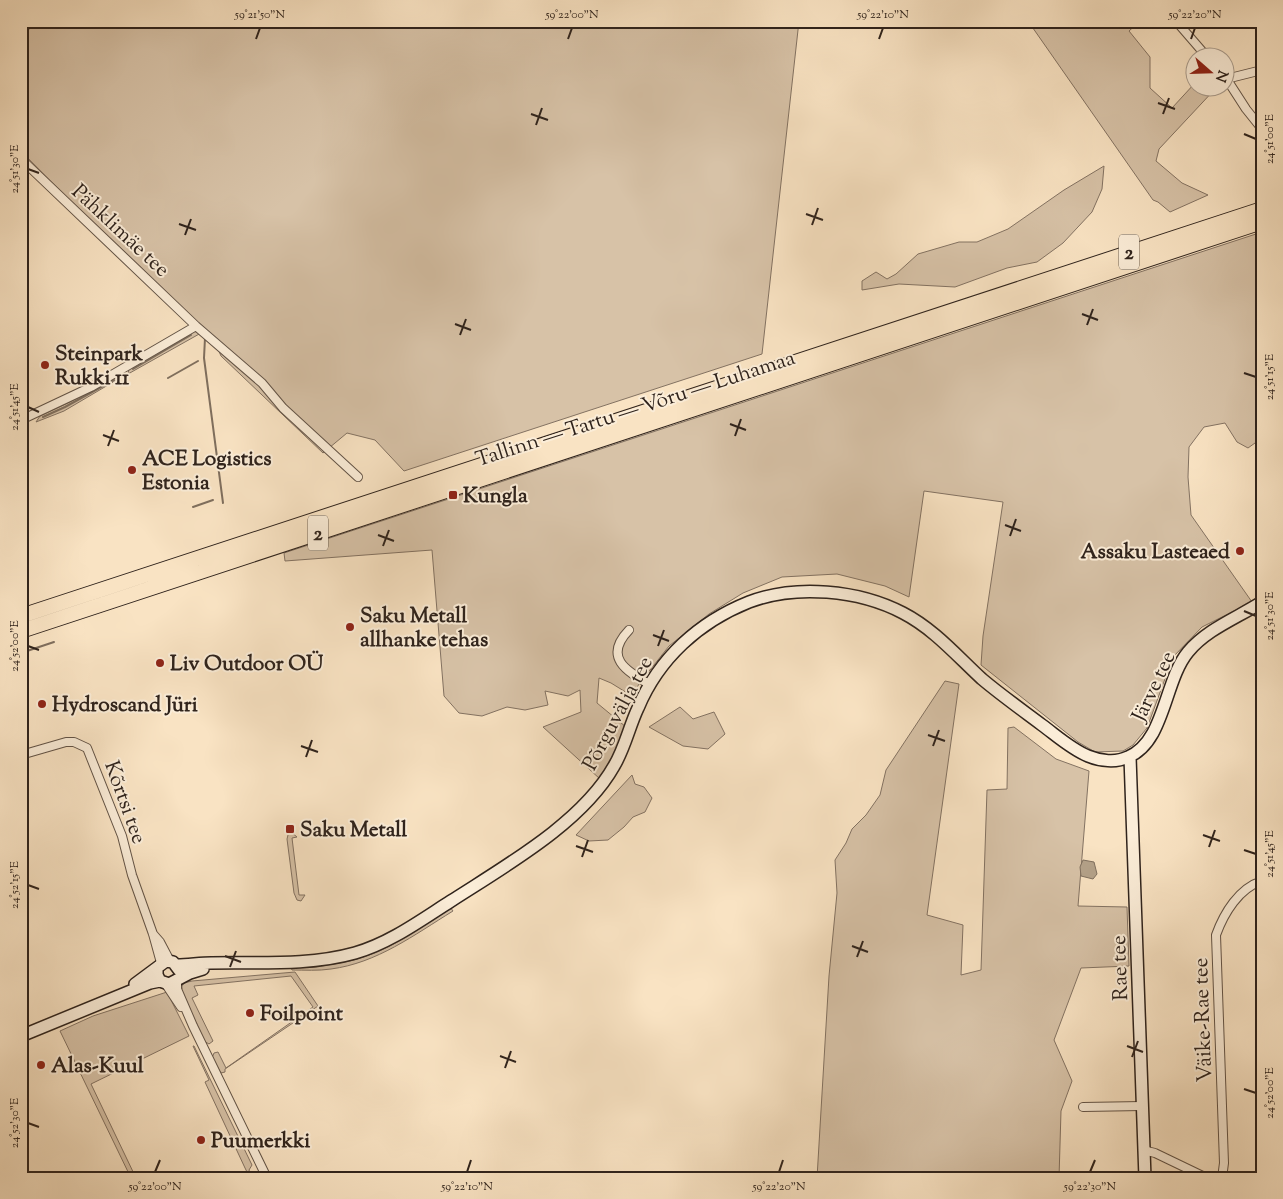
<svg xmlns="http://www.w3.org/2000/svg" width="1283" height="1199" font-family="'Sorts Mill Goudy',serif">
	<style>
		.green { fill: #d7c2a7; stroke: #837262 }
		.water { fill: #b4a28a; stroke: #7f6f5e }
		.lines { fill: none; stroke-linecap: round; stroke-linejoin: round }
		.stream { stroke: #7f6f5e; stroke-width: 2 }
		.street-casing { stroke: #625346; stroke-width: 10 }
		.secondary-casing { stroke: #2f231c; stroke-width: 14 }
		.highway-casing { stroke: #2f231c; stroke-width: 16 }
		.street { stroke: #fbedd8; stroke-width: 8 }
		.secondary { stroke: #fbedd8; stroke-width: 11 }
		.highway { stroke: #f9e3c3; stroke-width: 14 }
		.ticks { fill: none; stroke: #2f231c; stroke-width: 2 }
		.poi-dot { fill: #8f2418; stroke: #fbedd8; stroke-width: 2 }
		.labels { text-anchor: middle; stroke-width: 4; stroke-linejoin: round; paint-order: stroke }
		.shield { fill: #fbedd8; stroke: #6c6054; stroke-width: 1 }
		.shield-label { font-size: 20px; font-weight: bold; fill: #2f231c }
		.street-label { font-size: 21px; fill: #2f231c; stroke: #fbedd8 }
		.poi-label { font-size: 21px; font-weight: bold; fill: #2f231c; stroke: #fbedd8; text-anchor: start }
		.neatline { fill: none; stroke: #2f231c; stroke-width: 2 }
		.ticks-label { font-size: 12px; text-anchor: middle; fill: #2f231c }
	</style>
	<rect width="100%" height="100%" fill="#f9e3c3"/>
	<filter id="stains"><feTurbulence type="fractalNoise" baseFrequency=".004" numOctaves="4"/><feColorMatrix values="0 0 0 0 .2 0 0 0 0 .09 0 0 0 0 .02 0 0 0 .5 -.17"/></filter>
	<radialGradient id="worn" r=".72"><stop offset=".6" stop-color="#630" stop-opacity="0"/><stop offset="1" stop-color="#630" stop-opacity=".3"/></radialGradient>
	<!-- green -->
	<path class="green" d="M 33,21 L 799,21 L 762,354 L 404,471 L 375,440 L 347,433 L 323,453 L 221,356 L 213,338 L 62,193 L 21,151 L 21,46 Z
		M 1028,21 L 1140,21 L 1129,31 L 1150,57 L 1150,88 L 1172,108 L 1195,83 L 1196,88 L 1216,88 L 1159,149 L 1156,161 L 1182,183 L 1208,195 L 1170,212 L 1158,202 L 1153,200 Z
		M 1104,166 L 1102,189 L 1092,212 L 1063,243 L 1037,262 L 1007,268 L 955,287 L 899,284 L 862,290 L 862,281 L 876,272 L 887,279 L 896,274 L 918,254 L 959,242 L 977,242 L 1008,229 L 1064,190 Z
		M 1262,232 L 1262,438 L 1248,448 L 1237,442 L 1225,423 L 1204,427 L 1189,447 L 1188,477 L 1191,515 L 1252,602 L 1202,627 L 1173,657 L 1147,728 L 1133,745 L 1123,751 L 1095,752 L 1078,742 L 981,665 L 983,636 L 1003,502 L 924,491 L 909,597 L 885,586 L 837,574 L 782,577 L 743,593 L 709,614 L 669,646 L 639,684 L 632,696 L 611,683 L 599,678 L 597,703 L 626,727 L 614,755 L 600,779 L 543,727 L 581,712 L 580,690 L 568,696 L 545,691 L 548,705 L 525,710 L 507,707 L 482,716 L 459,713 L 444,696 L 432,550 L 285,561 L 284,553 Z
		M 193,331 L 201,333 L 128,374 L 129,369 Z
		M 112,378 L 120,378 L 64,411 L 36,422 L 40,416 L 70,402 Z
		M 945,681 L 959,684 L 927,915 L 963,925 L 961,975 L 981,970 L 987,790 L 1007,789 L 1008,728 L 1014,727 L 1056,759 L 1089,771 L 1078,906 L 1127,907 L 1129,966 L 1081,968 L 1054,1040 L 1072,1081 L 1061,1111 L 1059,1178 L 817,1178 L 829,976 L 837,893 L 835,860 L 846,843 L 852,829 L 866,815 L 880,795 L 886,770 Z
		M 680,707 L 693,719 L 714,712 L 725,734 L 708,749 L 683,746 L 649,727 Z
		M 632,775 L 635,784 L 644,787 L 652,798 L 645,812 L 633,817 L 624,827 L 608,840 L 589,841 L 576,835 Z
		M 291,832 L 297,837 L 292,838 L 299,895 L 305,895 L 301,901 L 297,900 L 294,893 L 287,839 L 288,835 Z
		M 450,907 L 453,911 C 414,935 377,963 331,969 C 318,971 305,970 292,970 L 290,966 L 323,964 Z
		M 295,972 L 318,1006 L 225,1069 L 225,1072 L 221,1073 L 212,1058 L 214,1053 L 218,1052 L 226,1068 L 313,1007 L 291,976 L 194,986 L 198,995 L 192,998 L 213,1041 L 209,1044 L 204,1041 L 180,990 L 182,989 L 182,986 L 184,983 L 192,981 Z
		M 167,992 L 189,1036 L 91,1084 L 136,1178 L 131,1178 L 60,1031 L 93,1016 Z
		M 193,1046 L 194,1046 L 252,1165 L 249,1170 L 250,1173 L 256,1174 L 258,1178 L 250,1178 L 245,1168 L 205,1082 L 209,1080 Z"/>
	<!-- water -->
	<path class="water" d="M 1083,860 L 1094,862 L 1097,874 L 1093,879 L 1081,876 L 1080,867 Z"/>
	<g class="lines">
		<!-- stream -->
		<path class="stream" d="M 205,338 L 204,358 L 223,503
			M 133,369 L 191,335
			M 168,378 L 198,361
			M 43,417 L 65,407 L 114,380
			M 193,507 L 213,500
			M 21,653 L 54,642
			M 310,967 C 352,962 377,956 412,932"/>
		<!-- street casing -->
		<g class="street-casing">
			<path id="street" d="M 1176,21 L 1208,58
				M 1226,78 L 1246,109 L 1262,129
				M 1226,79 L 1262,70
				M 21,159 L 196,326 L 262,383 L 283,408 L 358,477
				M 21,420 L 91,387 L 196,326
				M 629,630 C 603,657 626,671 649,684
				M 21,755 L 66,742 L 74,742 L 87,748 L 122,836 L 132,875 L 153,934 L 161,963
				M 153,934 L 160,942 L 170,961
				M 177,979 L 177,989 L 193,1026 L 267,1178
				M 165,983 L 181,1007
				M 1083,1107 L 1142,1106
				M 1143,1150 L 1155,1153 L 1207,1178
				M 1222,1178 L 1224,1163 L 1216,935 C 1224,913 1239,888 1262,881"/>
		</g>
		<!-- secondary casing -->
		<g class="secondary-casing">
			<path id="secondary" d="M 1130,757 L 1145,1178
				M 177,965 C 188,965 200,963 211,963 C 258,962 309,966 355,953 C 390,943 421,920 451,901 C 505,866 582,823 614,766 C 625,748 629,727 638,708 C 659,658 699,622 749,602 C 796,584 859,590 903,613 C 934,629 957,656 982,679 C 1001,695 1022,710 1042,725 C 1057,736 1071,749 1088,756 C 1100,761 1116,763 1128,757 C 1165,742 1164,681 1188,652 C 1207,629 1237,618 1262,602
				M 157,968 L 157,975 L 160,981 L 169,984 L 190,973 L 203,969
				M 135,984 L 166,961 L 173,962 L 179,970
				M 21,1036 L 150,983 L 160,981"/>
		</g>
		<!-- highway casing -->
		<g class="highway-casing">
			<path id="highway" d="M 21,616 L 1262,209
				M 21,631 L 1262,222"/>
		</g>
		<!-- street -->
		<use href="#street" class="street"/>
		<!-- secondary -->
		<use href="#secondary" class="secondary"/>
		<!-- highway -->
		<use href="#highway" class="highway"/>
	</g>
	<!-- ticks -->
	<path class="ticks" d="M 256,39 L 260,28M 568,39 L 572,28M 879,39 L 883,28M 1191,39 L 1195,28M 1158,103 L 1175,109M 531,114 L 548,120M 1163,114 L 1169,98M 536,125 L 542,108M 1244,134 L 1256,139M 28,169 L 39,173M 806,214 L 823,220M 179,224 L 196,230M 812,225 L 818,208M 185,235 L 191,219M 1082,314 L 1098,320M 455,324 L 471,330M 1087,325 L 1093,309M 460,335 L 466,319M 1244,373 L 1256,377M 28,407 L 39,412M 730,424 L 746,430M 103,435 L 119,441M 735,436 L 741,419M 108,446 L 114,430M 1005,525 L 1021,531M 378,535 L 394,541M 1010,536 L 1016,519M 383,546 L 389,530M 1244,611 L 1256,616M 653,635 L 669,641M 28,646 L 39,650M 658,646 L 664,630M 928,735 L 945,741M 301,746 L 318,752M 933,746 L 939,730M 306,757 L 312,740M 1203,835 L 1220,841M 576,846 L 593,852M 1209,847 L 1215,830M 1244,850 L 1256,854M 582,857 L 588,840M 28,885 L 39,889M 852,946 L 868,952M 225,956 L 241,962M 857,957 L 863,941M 230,967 L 236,951M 1127,1046 L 1143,1052M 500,1056 L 516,1062M 1132,1057 L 1138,1041M 505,1068 L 511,1051M 1244,1089 L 1256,1093M 28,1123 L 39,1127M 155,1172 L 160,1160M 467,1172 L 471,1160M 779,1172 L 783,1160M 1090,1172 L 1095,1160"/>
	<!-- markers -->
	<g class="poi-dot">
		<circle cx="45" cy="365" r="5"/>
		<circle cx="132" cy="470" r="5"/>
		<rect x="448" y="490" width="10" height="10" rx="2.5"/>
		<circle cx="1240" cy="551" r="5"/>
		<circle cx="350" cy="627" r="5"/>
		<circle cx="160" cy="663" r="5"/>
		<circle cx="42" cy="704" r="5"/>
		<rect x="285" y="824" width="10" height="10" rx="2.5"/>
		<circle cx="250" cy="1013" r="5"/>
		<circle cx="41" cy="1065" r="5"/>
		<circle cx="201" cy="1140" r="5"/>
	</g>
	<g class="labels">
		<!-- shield labels -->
		<g class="shield">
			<rect x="1119" y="234.5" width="20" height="35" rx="4"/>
			<rect x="308" y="515.5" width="20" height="35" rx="4"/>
		</g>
		<g class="shield-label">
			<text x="1129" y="259">2</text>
			<text x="318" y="540">2</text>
		</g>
		<!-- street labels -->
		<g class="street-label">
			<text transform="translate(121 230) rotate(43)" y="7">Pähklimäe tee</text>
			<text transform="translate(635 408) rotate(-18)" y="7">Tallinn — Tartu — Võru — Luhamaa</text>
			<text transform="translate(1153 686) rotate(-65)" y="7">Järve tee</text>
			<text transform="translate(617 713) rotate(-62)" y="7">Põrguvälja tee</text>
			<text transform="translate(126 802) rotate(70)" y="7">Kõrtsi tee</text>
			<text transform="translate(1119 968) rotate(-92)" y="7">Rae tee</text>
			<text transform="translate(1202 1020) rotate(-92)" y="7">Väike-Rae tee</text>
		</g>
		<!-- poi labels -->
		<g class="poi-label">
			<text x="55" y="360">Steinpark<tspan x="55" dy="24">Rukki 11</tspan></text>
			<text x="142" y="465">ACE Logistics<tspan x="142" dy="24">Estonia</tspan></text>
			<text x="463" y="502">Kungla</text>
			<text x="1230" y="558" text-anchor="end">Assaku Lasteaed</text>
			<text x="360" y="622">Saku Metall<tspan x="360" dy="24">allhanke tehas</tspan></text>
			<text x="170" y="670">Liv Outdoor OÜ</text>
			<text x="52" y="711">Hydroscand Jüri</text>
			<text x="300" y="836">Saku Metall</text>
			<text x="260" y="1020">Foilpoint</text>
			<text x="51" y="1072">Alas-Kuul</text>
			<text x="211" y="1147">Puumerkki</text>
		</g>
	</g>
	<!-- margin -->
	<rect width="1283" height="1199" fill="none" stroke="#f9e3c3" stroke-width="55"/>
	<!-- north arrow -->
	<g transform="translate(1210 72) rotate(110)"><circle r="24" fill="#fbedd8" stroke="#a99c8d"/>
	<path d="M0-4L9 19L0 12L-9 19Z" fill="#8f2418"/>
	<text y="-8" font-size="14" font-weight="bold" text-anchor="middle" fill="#2f231c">N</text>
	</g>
	<rect x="28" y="28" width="1228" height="1144" class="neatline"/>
	<g class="ticks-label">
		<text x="260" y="18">59°21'50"N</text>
		<text x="572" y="18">59°22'00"N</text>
		<text x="883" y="18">59°22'10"N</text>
		<text x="1195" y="18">59°22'20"N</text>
		<text transform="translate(1269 139) rotate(-90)" y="4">24°51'00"E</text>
		<text transform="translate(14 169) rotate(-90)" y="4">24°51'30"E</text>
		<text transform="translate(1269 377) rotate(-90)" y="4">24°51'15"E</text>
		<text transform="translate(14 407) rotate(-90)" y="4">24°51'45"E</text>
		<text transform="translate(1269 616) rotate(-90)" y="4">24°51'30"E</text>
		<text transform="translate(14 646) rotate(-90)" y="4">24°52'00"E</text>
		<text transform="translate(1269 854) rotate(-90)" y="4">24°51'45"E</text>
		<text transform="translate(14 885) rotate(-90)" y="4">24°52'15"E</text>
		<text transform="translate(1269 1093) rotate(-90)" y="4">24°52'00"E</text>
		<text transform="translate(14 1123) rotate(-90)" y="4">24°52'30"E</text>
		<text x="155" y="1190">59°22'00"N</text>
		<text x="467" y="1190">59°22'10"N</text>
		<text x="779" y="1190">59°22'20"N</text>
		<text x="1090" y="1190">59°22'30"N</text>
	</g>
	<rect width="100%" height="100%" filter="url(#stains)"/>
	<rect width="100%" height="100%" fill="url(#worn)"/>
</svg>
